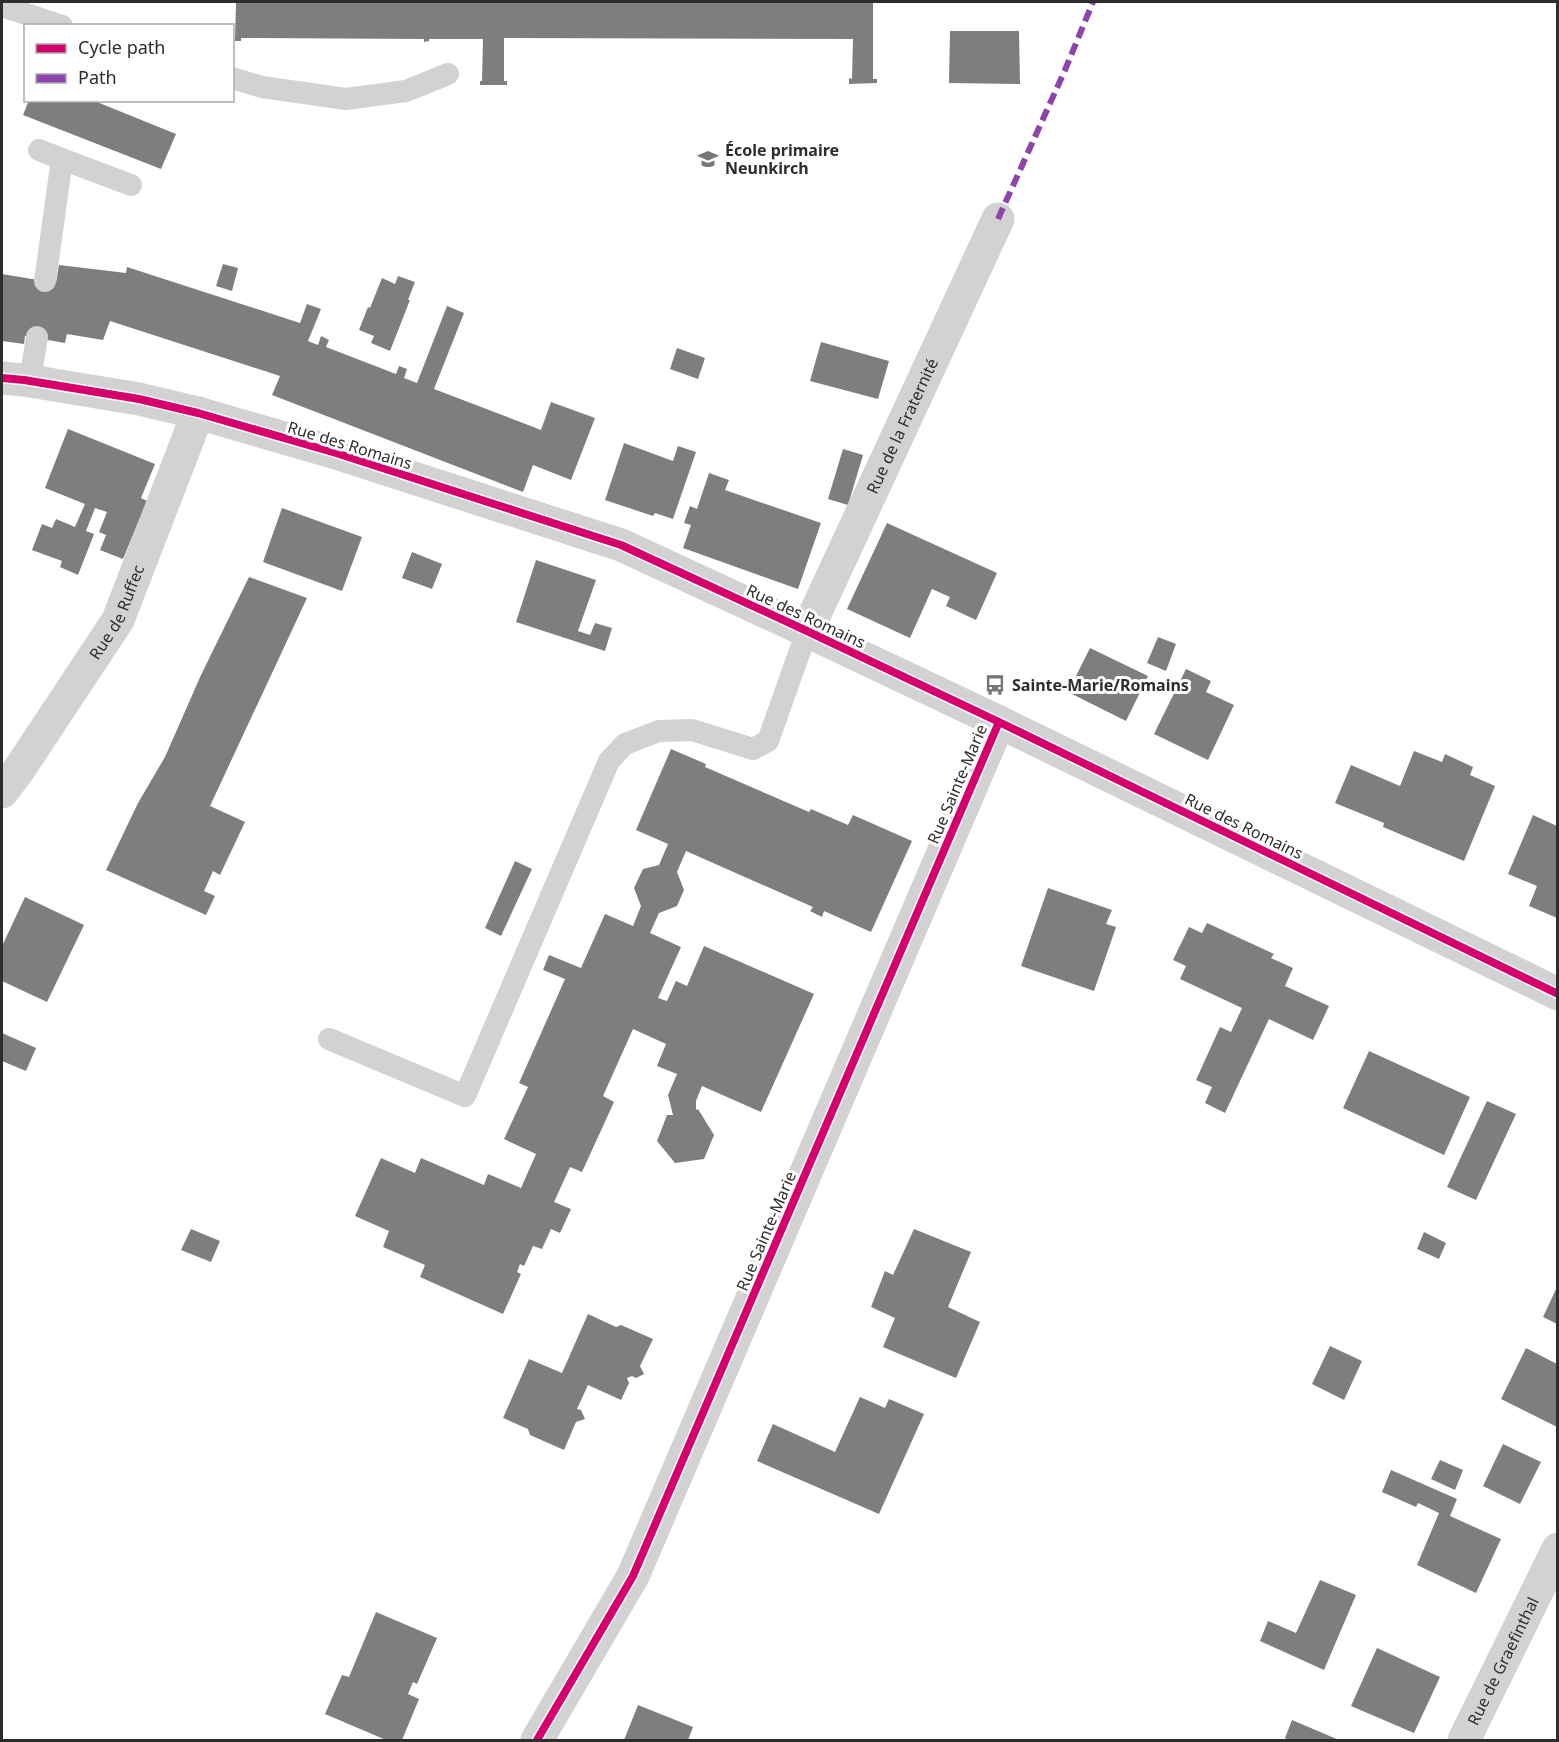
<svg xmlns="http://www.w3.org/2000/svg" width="1559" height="1742" font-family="'Noto Sans',sans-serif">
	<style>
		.building { fill: #7e7e7e }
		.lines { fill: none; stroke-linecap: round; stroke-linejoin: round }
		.service { stroke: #d2d2d2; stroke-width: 22 }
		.minor { stroke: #d2d2d2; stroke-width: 33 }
		.quiet { stroke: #8e44ad; stroke-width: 6; stroke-dasharray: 12 6; stroke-linecap: butt }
		.cycleway-casing { stroke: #fff; stroke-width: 11 }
		.cycleway { stroke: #d6006c; stroke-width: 8 }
		.labels { text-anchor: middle; stroke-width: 6; stroke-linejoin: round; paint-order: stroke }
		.poi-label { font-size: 16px; font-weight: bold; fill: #2d2d2d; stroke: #fff; text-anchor: start }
		.street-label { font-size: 16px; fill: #2d2d2d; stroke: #fff }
	</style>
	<rect width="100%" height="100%" fill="#fff"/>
	<!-- building -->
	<path class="building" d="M 236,2 L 873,2 L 873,79 L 877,79 L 877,83 L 849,84 L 849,78 L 852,79 L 853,39 L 504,38 L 504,81 L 507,81 L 507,85 L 480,85 L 480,81 L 482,81 L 483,39 L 429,39 L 429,41 L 424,42 L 424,39 L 241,38 L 241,41 L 235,41 Z
		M 950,31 L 1019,31 L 1020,84 L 949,83 Z
		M 29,100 L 92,100 L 176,134 L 161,169 L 23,115 Z
		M 223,264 L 238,268 L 232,291 L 216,286 Z
		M 59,265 L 126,273 L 127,267 L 300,323 L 307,304 L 321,309 L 308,341 L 318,345 L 321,336 L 329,340 L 326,347 L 396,374 L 399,366 L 407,369 L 404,378 L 417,383 L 447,306 L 464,313 L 434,389 L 541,430 L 551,402 L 595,418 L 571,480 L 533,465 L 523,492 L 272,395 L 280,376 L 110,321 L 103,340 L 67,334 L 65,343 L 25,336 L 24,344 L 2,341 L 2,274 L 56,283 Z
		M 398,276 L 415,282 L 408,300 L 410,300 L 390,351 L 371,343 L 374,336 L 359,330 L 368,307 L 370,308 L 382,278 L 395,284 Z
		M 821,342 L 889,361 L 878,399 L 810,381 Z
		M 677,348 L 705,358 L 698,379 L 670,369 Z
		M 68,429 L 155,464 L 141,498 L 147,501 L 123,559 L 100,550 L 106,535 L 99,532 L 107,512 L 95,508 L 86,531 L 94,534 L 78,575 L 60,567 L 62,561 L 32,550 L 42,524 L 52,528 L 56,519 L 75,527 L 85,504 L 45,488 Z
		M 624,443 L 673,461 L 678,446 L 696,452 L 673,519 L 655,513 L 653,516 L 605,500 Z
		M 843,449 L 863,455 L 848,505 L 828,499 Z
		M 709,473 L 729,480 L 725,490 L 821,523 L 798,589 L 683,548 L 691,525 L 684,523 L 690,506 L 697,509 Z
		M 282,508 L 362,537 L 342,591 L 263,562 Z
		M 887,523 L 997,573 L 976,620 L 946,606 L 950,597 L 932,589 L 910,638 L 847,609 Z
		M 412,552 L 442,564 L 432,589 L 402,578 Z
		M 536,560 L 596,580 L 578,631 L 590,635 L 595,623 L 612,628 L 605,651 L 516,622 Z
		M 249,577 L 307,598 L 210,806 L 245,822 L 220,875 L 213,871 L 204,891 L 215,896 L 206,915 L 106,870 L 138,803 L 165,757 L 201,675 Z
		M 1158,637 L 1176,644 L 1166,671 L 1147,663 Z
		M 1090,648 L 1148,676 L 1126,721 L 1068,692 Z
		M 1186,669 L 1211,681 L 1206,692 L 1234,705 L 1208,760 L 1154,734 Z
		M 671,749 L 706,764 L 705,767 L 809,812 L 811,809 L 848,825 L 853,815 L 912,841 L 871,932 L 824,911 L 822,917 L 810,911 L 813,907 L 686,851 L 677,872 L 684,890 L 677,906 L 659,913 L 650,933 L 681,947 L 658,998 L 667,1001 L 676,981 L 687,986 L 704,946 L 814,994 L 761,1112 L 702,1086 L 696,1101 L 696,1110 L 698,1109 L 714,1135 L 704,1159 L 675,1163 L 657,1141 L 667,1115 L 673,1115 L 668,1095 L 677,1074 L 657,1066 L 666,1044 L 633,1029 L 603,1096 L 614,1102 L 582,1172 L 570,1167 L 554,1202 L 571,1209 L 560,1233 L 551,1229 L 542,1249 L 533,1246 L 524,1266 L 520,1264 L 517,1272 L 521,1274 L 503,1314 L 420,1277 L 425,1265 L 383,1247 L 389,1231 L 355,1216 L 381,1158 L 415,1173 L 421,1158 L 484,1185 L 488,1174 L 521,1188 L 536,1154 L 504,1139 L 528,1087 L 519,1083 L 565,979 L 543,970 L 549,955 L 581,968 L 605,914 L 633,926 L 641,906 L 634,888 L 643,869 L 659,865 L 668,844 L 636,830 Z
		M 1414,751 L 1442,762 L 1445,754 L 1473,767 L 1470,775 L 1495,786 L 1464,861 L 1383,827 L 1384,823 L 1335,803 L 1351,765 L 1400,786 Z
		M 1533,815 L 1557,826 L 1557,918 L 1529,906 L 1537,886 L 1508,874 Z
		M 515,861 L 532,869 L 501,936 L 485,928 Z
		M 1048,888 L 1112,910 L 1106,924 L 1116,927 L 1094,991 L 1021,966 Z
		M 25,897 L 84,925 L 47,1002 L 2,981 L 2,946 Z
		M 1207,923 L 1274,954 L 1271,958 L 1293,968 L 1285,986 L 1329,1006 L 1313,1040 L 1269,1019 L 1225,1113 L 1205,1103 L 1212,1087 L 1196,1080 L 1220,1027 L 1231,1032 L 1242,1008 L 1180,979 L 1186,966 L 1173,960 L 1189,927 L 1202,933 Z
		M 2,1033 L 36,1048 L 26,1071 L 2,1061 Z
		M 1369,1051 L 1470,1097 L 1444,1155 L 1343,1108 Z
		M 1487,1101 L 1516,1114 L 1476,1200 L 1447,1187 Z
		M 191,1229 L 220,1241 L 211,1262 L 181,1250 Z
		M 914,1229 L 971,1252 L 948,1307 L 980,1322 L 956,1378 L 883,1347 L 895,1318 L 871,1307 L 885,1271 L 893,1275 Z
		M 1424,1232 L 1446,1243 L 1439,1259 L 1417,1249 Z
		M 1557,1287 L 1557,1324 L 1543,1317 Z
		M 588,1314 L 616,1327 L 621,1325 L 653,1339 L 640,1366 L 644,1374 L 636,1378 L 632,1376 L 627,1378 L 629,1383 L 621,1400 L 588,1385 L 577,1409 L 581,1410 L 585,1419 L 576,1422 L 564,1450 L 530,1435 L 528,1429 L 503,1418 L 529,1359 L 562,1373 Z
		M 1330,1346 L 1362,1361 L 1344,1400 L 1312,1384 Z
		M 1526,1348 L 1557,1364 L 1557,1427 L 1501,1399 Z
		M 860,1397 L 885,1408 L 889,1399 L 924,1414 L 879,1514 L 757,1461 L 773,1424 L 835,1452 Z
		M 1503,1444 L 1541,1462 L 1520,1504 L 1483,1486 Z
		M 1440,1460 L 1463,1470 L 1455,1490 L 1431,1479 Z
		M 1391,1470 L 1457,1499 L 1450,1516 L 1501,1539 L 1476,1593 L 1417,1565 L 1439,1513 L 1418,1503 L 1416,1507 L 1382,1492 Z
		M 1320,1580 L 1356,1595 L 1324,1670 L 1260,1641 L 1268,1621 L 1296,1633 Z
		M 376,1612 L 437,1638 L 417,1684 L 413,1682 L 408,1694 L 419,1699 L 402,1740 L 386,1740 L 325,1714 L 342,1675 L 349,1677 Z
		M 1377,1648 L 1440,1677 L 1414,1733 L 1351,1706 Z
		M 638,1705 L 693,1727 L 688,1740 L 624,1740 Z
		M 1292,1720 L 1339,1740 L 1288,1740 L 1285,1738 Z"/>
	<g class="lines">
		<!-- service -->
		<path class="service" d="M 2,6 L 62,26
			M 232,78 L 262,87 L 346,99 L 406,91 L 448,74
			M 39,150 L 62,159
			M 45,281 L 62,159 L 131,185
			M 30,381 L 37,337
			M 329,1039 L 465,1096 L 609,761 L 625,744 L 659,731 L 692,730 L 753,749 L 768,741 L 807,631"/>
		<!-- minor -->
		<g class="minor">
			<path d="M 2,378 L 24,380 L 139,399 L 198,413 L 336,453 L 621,545 L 807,631 L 999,722 L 1558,994"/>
			<path id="s1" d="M 807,631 L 998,219"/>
			<path id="s2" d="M 2,792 L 18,771 L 118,620 L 198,413"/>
			<path d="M 537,1740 L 633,1576 L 999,722"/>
			<path id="s3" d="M 1464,1740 L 1558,1549"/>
		</g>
		<!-- quiet -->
		<path class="quiet" d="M 998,219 L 1065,70 L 1093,2"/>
		<!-- cycleway casing -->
		<g class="cycleway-casing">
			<path id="cycleway" d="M 2,378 L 24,380 L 139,399 L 198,413 L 336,453 L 621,545 L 807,631 L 999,722 L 1558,994
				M 537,1740 L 633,1576 L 999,722"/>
		</g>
		<!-- cycleway -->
		<use href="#cycleway" class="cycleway"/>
	</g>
	<!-- icons -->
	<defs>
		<g id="school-bare" transform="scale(1.62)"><path d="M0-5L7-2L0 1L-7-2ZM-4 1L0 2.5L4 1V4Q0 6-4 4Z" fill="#767676" stroke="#fff" stroke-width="2.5" paint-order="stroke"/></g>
		<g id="bus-bare" transform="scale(1.62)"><path d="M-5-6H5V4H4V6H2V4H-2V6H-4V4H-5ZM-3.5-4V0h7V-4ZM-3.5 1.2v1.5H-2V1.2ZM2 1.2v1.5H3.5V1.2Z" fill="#767676" stroke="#fff" stroke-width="2.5" paint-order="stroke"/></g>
	</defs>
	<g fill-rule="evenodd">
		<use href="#school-bare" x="708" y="159"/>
		<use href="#bus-bare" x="995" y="685"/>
	</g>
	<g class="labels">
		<!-- poi labels -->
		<g class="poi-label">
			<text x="725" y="156">École primaire<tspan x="725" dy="18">Neunkirch</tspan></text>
			<text x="1012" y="691">Sainte-Marie/Romains</text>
		</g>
		<!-- street labels -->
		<g class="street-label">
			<text dy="6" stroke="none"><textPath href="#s1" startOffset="226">Rue de la Fraternité</textPath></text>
			<text transform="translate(350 445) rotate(17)" y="6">Rue des Romains</text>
			<text dy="6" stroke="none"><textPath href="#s2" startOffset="214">Rue de Ruffec</textPath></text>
			<text transform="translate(806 616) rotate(25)" y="6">Rue des Romains</text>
			<text transform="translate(957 784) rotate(-67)" y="6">Rue Sainte-Marie</text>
			<text transform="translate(1244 826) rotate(26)" y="6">Rue des Romains</text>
			<text transform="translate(766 1231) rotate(-67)" y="6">Rue Sainte-Marie</text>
			<text dy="6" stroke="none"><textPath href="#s3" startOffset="88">Rue de Graefinthal</textPath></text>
		</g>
	</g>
	<!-- border -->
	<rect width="1559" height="1742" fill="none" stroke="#2d2d2d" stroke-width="6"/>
	<!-- legend -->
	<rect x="24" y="24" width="210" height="78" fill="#ffffff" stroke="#ababab" stroke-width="1.5"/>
	<rect x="36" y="44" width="30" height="9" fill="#d6006c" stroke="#ababab" stroke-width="1.5"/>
	<text x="78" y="54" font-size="18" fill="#2d2d2d">Cycle path</text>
	<rect x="36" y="74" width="30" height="9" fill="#8e44ad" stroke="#ababab" stroke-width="1.5"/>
	<text x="78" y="84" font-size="18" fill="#2d2d2d">Path</text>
</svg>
